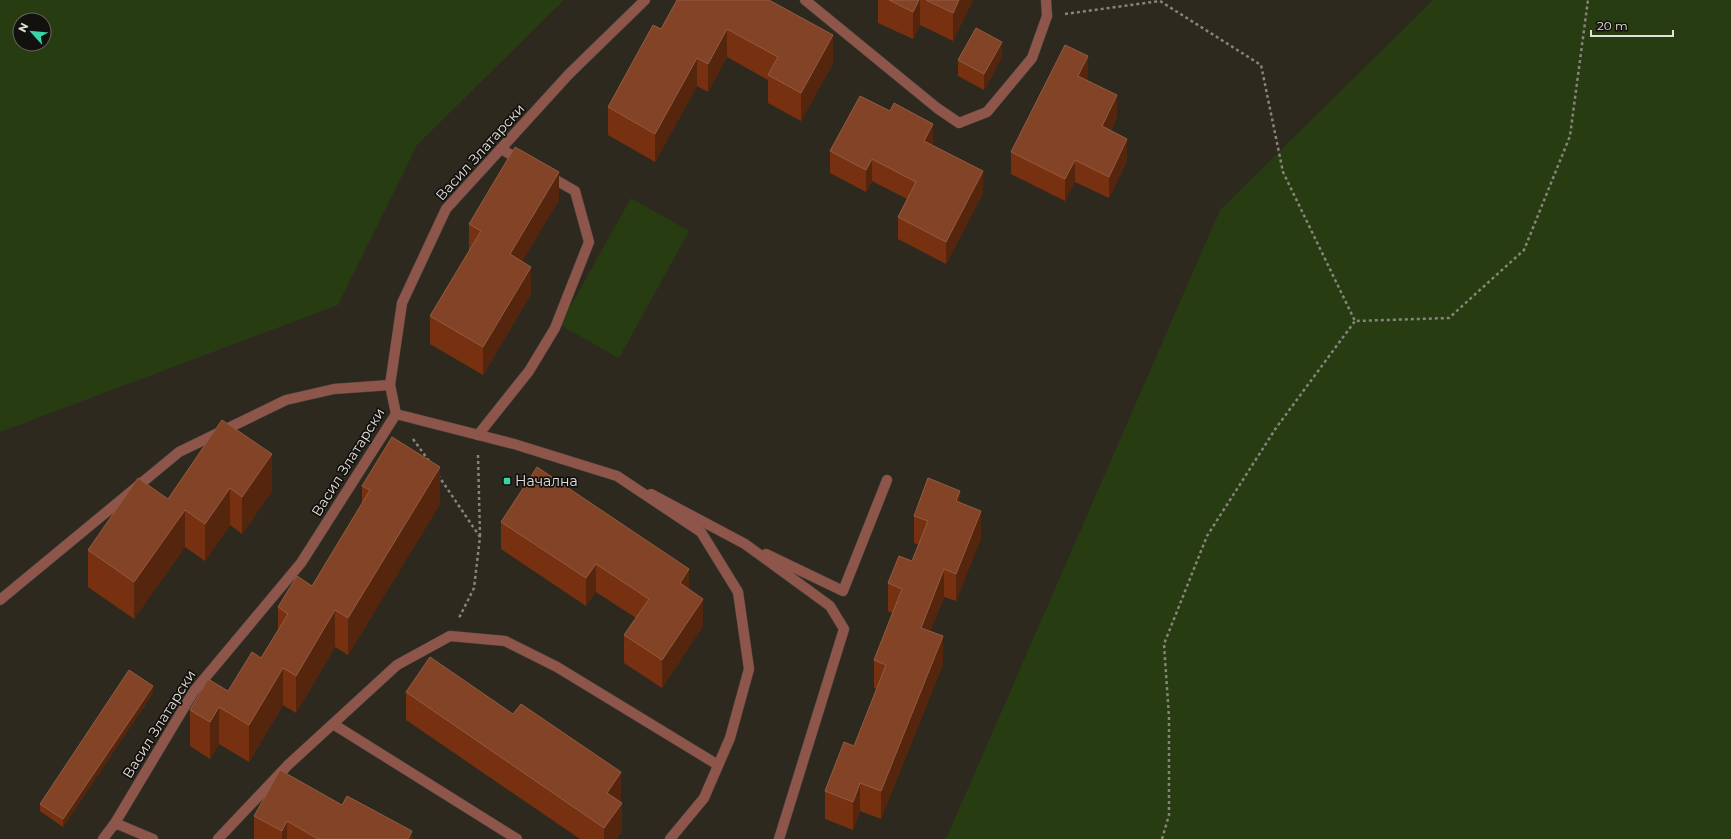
<svg xmlns="http://www.w3.org/2000/svg" width="1731" height="839" font-family="Montserrat,sans-serif">
	<style>
		.green { fill: #283c12; fill-rule: evenodd }
		.lines { fill: none; stroke-linecap: round; stroke-linejoin: round }
		.lane-casing { stroke: #4a463d; stroke-width: 11 }
		.street-casing { stroke: #4a463d; stroke-width: 11 }
		.path { stroke: #88847c; stroke-width: 2.5; stroke-dasharray: 3 3; stroke-linecap: butt }
		.lane { stroke: #8e554b; stroke-width: 10 }
		.street { stroke: #8e554b; stroke-width: 10 }
		.wall { fill: #773010 }
		.shaded-wall { fill: #55250d }
		.building { fill: #834326; stroke: #925c42 }
		.poi-dot { fill: #38d4a6; stroke: #13110d; stroke-width: 1.5 }
		.labels { text-anchor: middle; stroke-width: 3.5; stroke-linejoin: round; paint-order: stroke }
		.street-label { font-size: 14px; fill: #e3e0da; stroke: #13110d }
		.poi-label { font-size: 14px; fill: #e3e0da; stroke: #13110d; text-anchor: start }
	</style>
	<rect width="100%" height="100%" fill="#2d291f"/>
	<!-- green -->
	<path class="green" d="M 0,0 L 564,0 L 417,145 L 338,305 L 0,432 ZM 20,20 L 44,20 L 44,44 L 20,44 Z
		M 1433,0 L 1731,0 L 1731,839 L 946,839 L 1220,210 Z
		M 631,198 L 689,231 L 619,358 L 560,325 Z"/>
	<g class="lines">
		<!-- lane casing -->
		<g class="lane-casing">
			<path id="lane" d="M 1046,0 L 1047,16
				M 501,149 L 522,161
				M 478,435 L 529,371 L 555,328 L 589,242 L 575,191 L 547,175
				M 651,494 L 745,544 L 830,606 L 844,629 L 779,839
				M 766,554 L 843,591 L 887,480
				M 0,600 L 179,452 L 286,400 L 334,389 L 390,385
				M 333,724 L 517,839
				M 218,839 L 288,765 L 397,665 L 450,636 L 505,641 L 557,667 L 718,765"/>
		</g>
		<!-- street casing -->
		<g class="street-casing">
			<path id="street" d="M 805,0 L 937,108 L 959,123 L 987,112 L 1032,58 L 1047,16
				M 396,414 L 514,444 L 617,476 L 701,532 L 738,592 L 749,669 L 730,738 L 704,798 L 670,839
				M 115,823 L 153,839
				M 103,839 L 115,823 L 194,691 L 301,563 L 396,414 L 390,385 L 402,303 L 446,209 L 569,74 L 645,0"/>
		</g>
		<!-- path -->
		<path class="path" d="M 1065,14 L 1160,1 L 1261,65 L 1283,172 L 1355,321 L 1449,318 L 1524,250 L 1570,136 L 1588,0
			M 413,439 L 429,461
			M 478,455 L 480,536
			M 438,475 L 480,537 L 474,588 L 459,618
			M 1162,839 L 1169,815 L 1169,717 L 1164,644 L 1207,536 L 1276,428 L 1355,321"/>
		<!-- lane -->
		<use href="#lane" class="lane"/>
		<!-- street -->
		<use href="#street" class="street"/>
	</g>
	<!-- wall -->
	<path class="wall" d="M 677,0 L 833,63 L 801,121 L 768,103 L 768,80 L 727,57 L 708,92 L 697,86 L 655,162 L 608,135 L 608,107 L 661,29 Z
		M 878,0 L 973,0 L 953,41 L 920,25 L 913,39 L 878,23 Z
		M 1002,57 L 984,90 L 958,76 L 958,60 Z
		M 1088,78 L 1087,80 L 1117,117 L 1111,130 L 1127,161 L 1109,198 L 1075,182 L 1065,201 L 1011,174 L 1011,152 Z
		M 933,146 L 983,193 L 946,264 L 898,239 L 898,217 L 907,199 L 872,181 L 866,192 L 830,173 L 830,151 Z
		M 559,200 L 522,261 L 531,294 L 483,375 L 430,344 L 430,316 L 469,251 L 469,224 Z
		M 222,420 L 272,491 L 242,534 L 230,525 L 205,561 L 185,547 L 134,619 L 88,587 L 88,550 L 168,499 Z
		M 362,486 L 440,504 L 348,655 L 335,647 L 296,713 L 283,705 L 249,762 L 219,744 L 210,759 L 190,746 L 190,710 L 228,691 L 261,658 L 278,630 L 278,607 L 312,586 L 362,503 Z
		M 960,502 L 981,538 L 956,601 L 944,597 L 930,631 L 943,664 L 881,819 L 860,811 L 853,830 L 825,819 L 825,791 L 854,746 L 877,689 L 874,688 L 874,660 L 893,613 L 888,611 L 888,583 L 912,561 L 919,545 L 914,543 L 914,516 Z
		M 501,522 L 689,590 L 703,626 L 662,688 L 624,663 L 624,635 L 636,618 L 596,592 L 586,606 L 501,549 Z
		M 406,692 L 621,800 L 620,801 L 622,831 L 616,839 L 580,839 L 406,720 Z
		M 153,693 L 63,827 L 40,811 L 40,804 Z
		M 342,805 L 412,839 L 254,839 L 254,816 Z"/>
	<!-- shaded-wall -->
	<path class="shaded-wall" d="M 919,0 L 920,0 L 920,25 L 913,39 L 913,12 Z
		M 959,0 L 973,0 L 953,41 L 953,13 Z
		M 727,29 L 727,57 L 708,92 L 708,64 Z
		M 833,35 L 833,63 L 801,121 L 801,93 Z
		M 1002,42 L 1002,57 L 984,90 L 984,74 Z
		M 1088,56 L 1088,78 L 1078,98 L 1078,76 Z
		M 697,58 L 697,86 L 655,162 L 655,134 Z
		M 1117,95 L 1117,117 L 1102,148 L 1102,126 Z
		M 933,124 L 933,145 L 924,141 Z
		M 1127,139 L 1127,161 L 1109,198 L 1109,177 Z
		M 872,159 L 872,181 L 866,192 L 866,170 Z
		M 1075,160 L 1075,182 L 1065,201 L 1065,179 Z
		M 983,171 L 983,193 L 946,264 L 946,242 Z
		M 559,172 L 559,200 L 510,282 L 510,254 Z
		M 531,267 L 531,294 L 483,375 L 483,347 Z
		M 272,454 L 272,491 L 242,534 L 242,497 Z
		M 440,467 L 440,504 L 348,655 L 348,618 Z
		M 230,488 L 230,525 L 205,561 L 205,524 Z
		M 960,491 L 960,519 L 956,501 Z
		M 185,510 L 185,547 L 134,619 L 134,582 Z
		M 981,511 L 981,538 L 956,601 L 956,574 Z
		M 596,564 L 596,592 L 586,606 L 586,578 Z
		M 689,569 L 689,597 L 680,583 Z
		M 944,569 L 944,597 L 921,655 L 921,628 Z
		M 703,599 L 703,626 L 662,688 L 662,660 Z
		M 335,610 L 335,647 L 296,713 L 296,676 Z
		M 943,636 L 943,664 L 881,819 L 881,791 Z
		M 283,668 L 283,705 L 249,762 L 249,725 Z
		M 153,686 L 153,693 L 63,827 L 63,819 Z
		M 219,707 L 219,744 L 210,759 L 210,722 Z
		M 621,772 L 621,800 L 607,820 L 607,793 Z
		M 860,783 L 860,811 L 853,830 L 853,802 Z
		M 622,803 L 622,831 L 616,839 L 604,839 L 604,828 Z
		M 287,821 L 287,839 L 282,839 L 282,831 Z
		M 412,831 L 412,839 L 408,839 Z"/>
	<!-- building -->
	<path class="building" d="M 677,0 L 769,0 L 833,35 L 801,93 L 768,75 L 778,57 L 727,29 L 708,64 L 697,58 L 655,134 L 608,107 L 653,25 L 661,29 Z
		M 889,0 L 919,0 L 913,12 Z
		M 926,0 L 959,0 L 953,13 Z
		M 976,28 L 1002,42 L 984,74 L 958,60 Z
		M 1065,45 L 1088,56 L 1078,76 L 1117,95 L 1102,126 L 1127,139 L 1109,177 L 1075,160 L 1065,179 L 1011,152 Z
		M 860,96 L 890,111 L 894,103 L 933,124 L 924,141 L 983,171 L 946,242 L 898,217 L 916,182 L 872,159 L 866,170 L 830,151 Z
		M 515,147 L 559,172 L 510,254 L 531,267 L 483,347 L 430,316 L 481,231 L 469,224 Z
		M 222,420 L 272,454 L 242,497 L 230,488 L 205,524 L 185,510 L 134,582 L 88,550 L 138,478 L 168,499 Z
		M 392,437 L 440,467 L 348,618 L 335,610 L 296,676 L 283,668 L 249,725 L 219,707 L 210,722 L 190,710 L 208,679 L 228,691 L 252,652 L 261,658 L 288,614 L 278,607 L 297,576 L 312,586 L 370,490 L 362,486 Z
		M 537,467 L 689,569 L 680,583 L 703,599 L 662,660 L 624,635 L 649,599 L 596,564 L 586,578 L 501,522 Z
		M 928,478 L 960,491 L 956,501 L 981,511 L 956,574 L 944,569 L 921,628 L 943,636 L 881,791 L 860,783 L 853,802 L 825,791 L 844,742 L 854,746 L 886,665 L 874,660 L 902,589 L 888,583 L 899,556 L 912,561 L 928,521 L 914,516 Z
		M 430,657 L 513,714 L 521,704 L 621,772 L 607,793 L 622,803 L 604,828 L 406,692 Z
		M 129,670 L 153,686 L 63,819 L 40,804 Z
		M 280,770 L 342,805 L 347,796 L 412,831 L 408,839 L 318,839 L 287,821 L 282,831 L 254,816 Z"/>
	<!-- markers -->
	<rect class="poi-dot" x="503" y="477" width="8" height="8" rx="2"/>
	<g class="labels">
		<!-- street labels -->
		<g class="street-label">
			<text transform="translate(480 152) rotate(-48)" y="5">Васил Златарски</text>
			<text transform="translate(348 462) rotate(-58)" y="5">Васил Златарски</text>
			<text transform="translate(159 724) rotate(-58)" y="5">Васил Златарски</text>
		</g>
		<!-- poi labels -->
		<g class="poi-label">
			<text x="515" y="486">Начална</text>
		</g>
	</g>
	<!-- north arrow -->
	<g transform="translate(32 32) rotate(297)"><circle r="19" fill="#13110d" stroke="#66645f"/>
	<path d="M0-3L7 15L0 10L-7 15Z" fill="#38d4a6"/>
	<text y="-6" font-size="11" font-weight="bold" text-anchor="middle" fill="#e3e0da">N</text>
	</g>
	<!-- scale -->
	<path d="M1591 30v6h82v-6" fill="none" stroke="#e3e0da" stroke-width="2"/>
	<text x="1597" y="30" font-size="12" fill="#e3e0da" stroke="#13110d" stroke-width="3" paint-order="stroke">20 m</text>
</svg>
